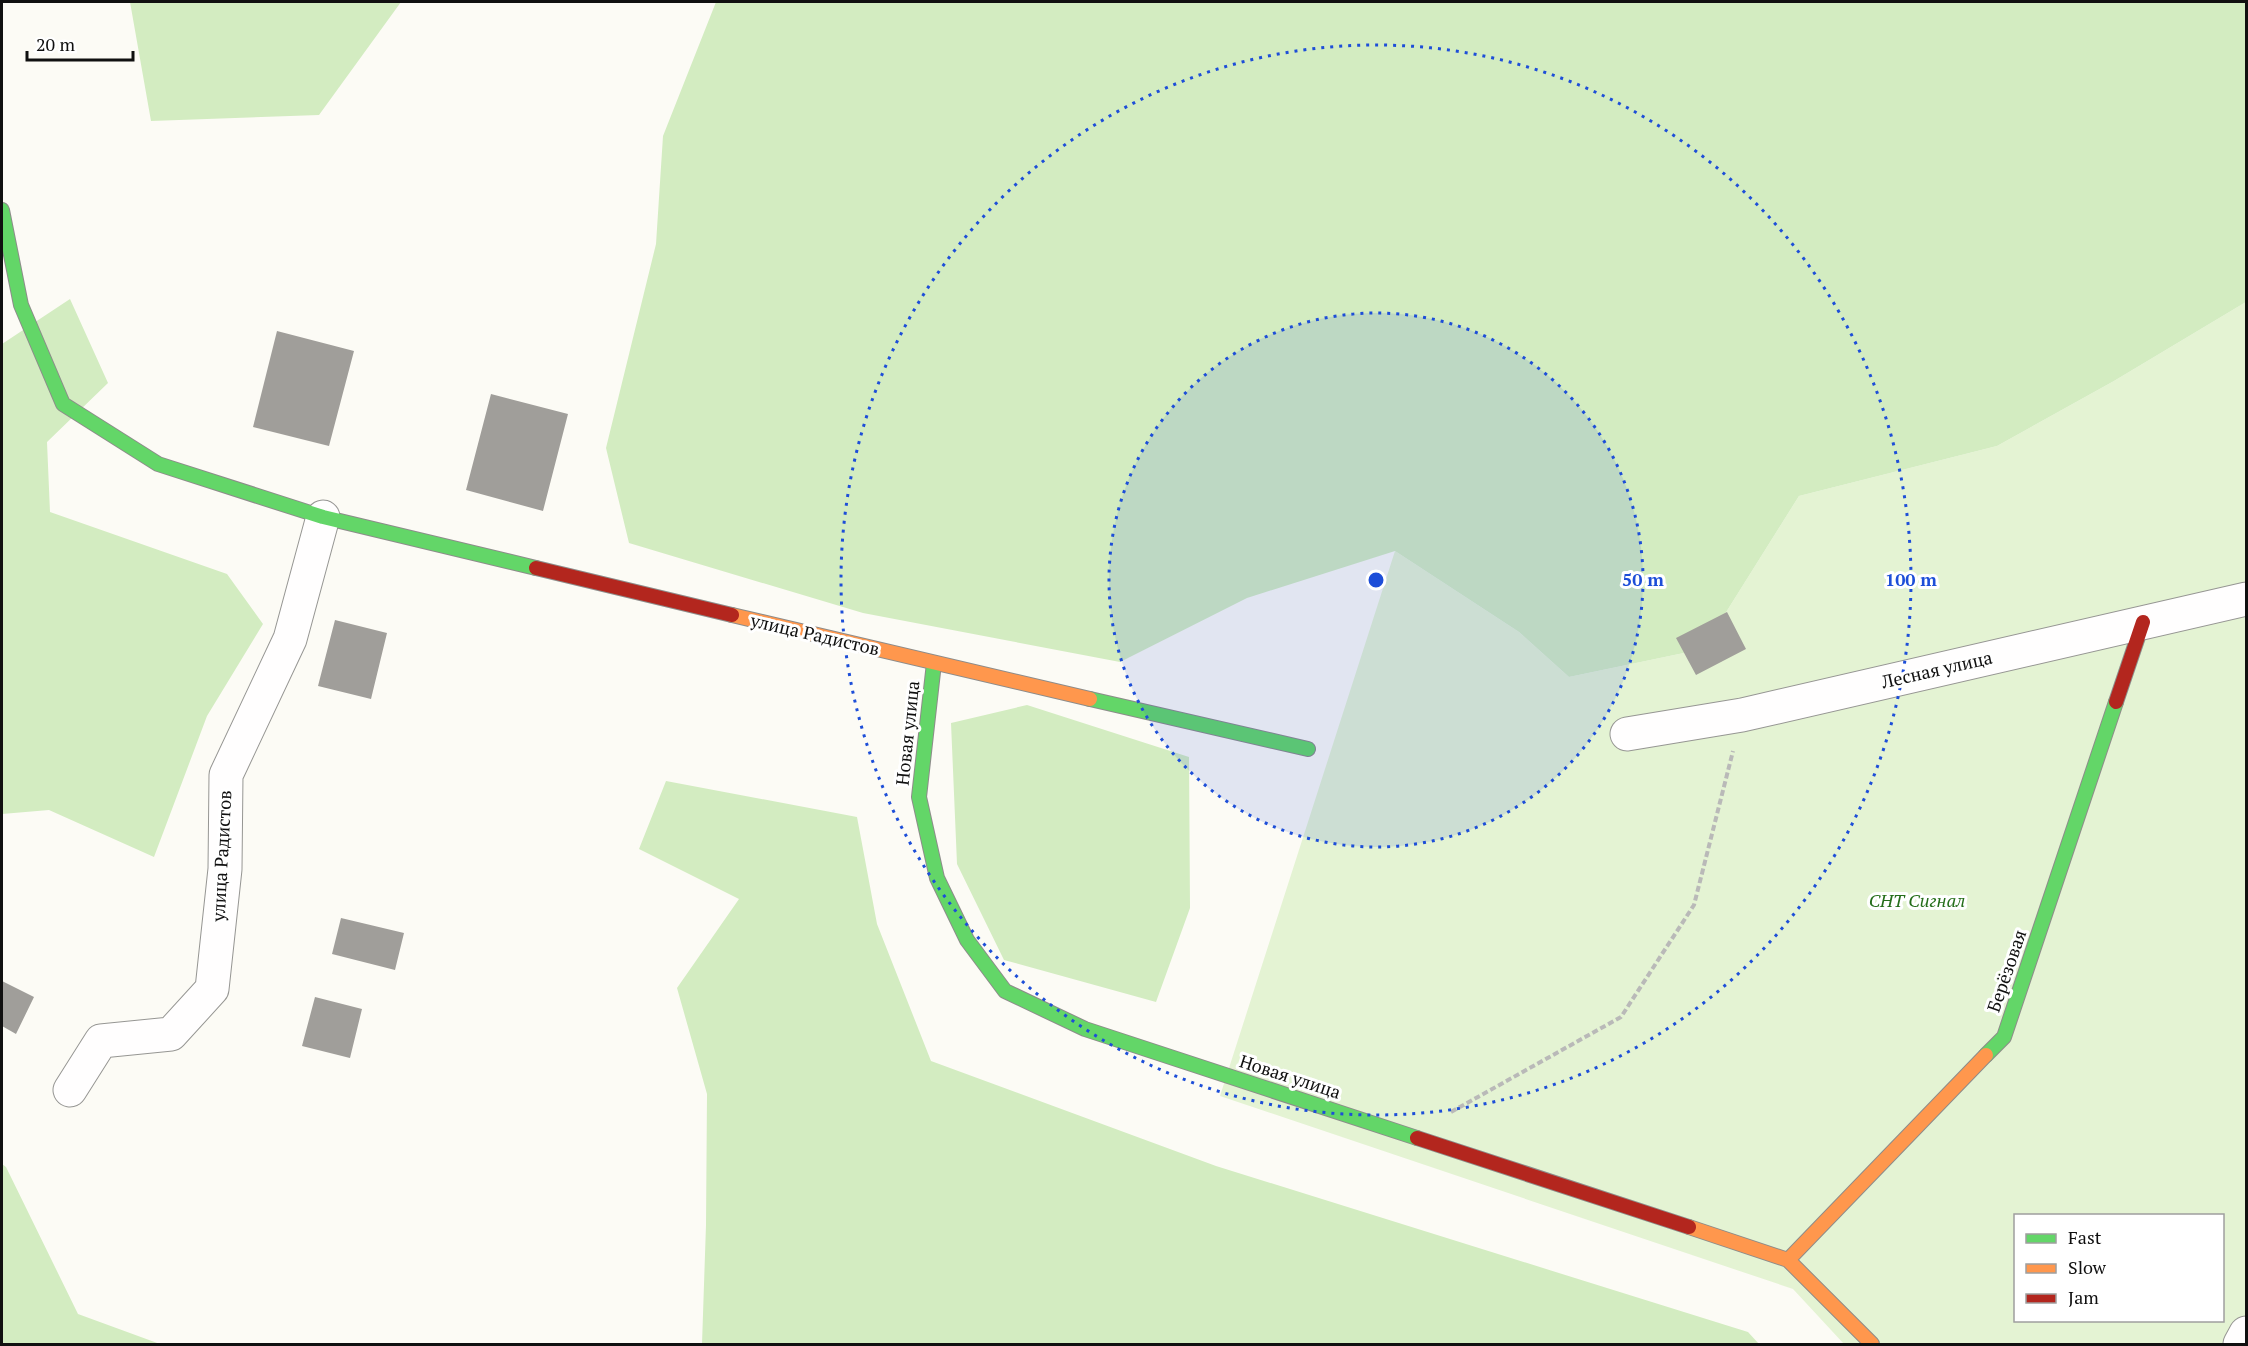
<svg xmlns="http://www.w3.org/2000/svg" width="2248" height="1346" font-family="'PT Serif',serif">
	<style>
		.green { fill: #e4f3d3; fill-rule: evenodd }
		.forest { fill: #d3ecc1 }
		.building { fill: #a09e9a }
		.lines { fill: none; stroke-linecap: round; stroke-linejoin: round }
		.street-casing { stroke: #969693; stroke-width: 35 }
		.fast-casing { stroke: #8d8c8a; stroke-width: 16 }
		.slow-casing { stroke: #8d8c8a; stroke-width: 16 }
		.jam-casing { stroke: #8d8c8a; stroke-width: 16 }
		.path { stroke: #b9b9b8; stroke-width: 4; stroke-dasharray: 6 3; stroke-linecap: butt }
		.street { stroke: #fffefe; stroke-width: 33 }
		.fast { stroke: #63d668; stroke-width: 14 }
		.slow { stroke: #ff974d; stroke-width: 14 }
		.jam { stroke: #b3261e; stroke-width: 14 }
		.ring { fill: none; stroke: #1d4ed8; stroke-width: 3; stroke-dasharray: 3 6 }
		.labels { text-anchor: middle; stroke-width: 6; stroke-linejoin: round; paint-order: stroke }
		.street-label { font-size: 18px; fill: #101010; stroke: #fff }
		.park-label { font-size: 18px; font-style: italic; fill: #256e1a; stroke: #fff }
		.centre { fill: #1d4ed8; stroke: #fff; stroke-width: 3 }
		.ring-label { font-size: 18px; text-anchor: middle; font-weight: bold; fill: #1d4ed8; stroke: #fff; stroke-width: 6; stroke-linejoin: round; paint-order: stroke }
	</style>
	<rect width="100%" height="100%" fill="#fcfbf5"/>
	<!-- green -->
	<path class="green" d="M 2246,302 L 2246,1344 L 1844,1344 L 1793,1289 L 1220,1096 L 1395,551 L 1519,632 L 1569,677 L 1703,649 L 1799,496 L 1997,446 L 2114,381 ZM 2016,1216 L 2222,1216 L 2222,1320 L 2016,1320 Z"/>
	<!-- forest -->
	<path class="forest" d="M 130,2 L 401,2 L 319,115 L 151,121 Z
		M 716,2 L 2246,2 L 2246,302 L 2114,381 L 1997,446 L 1799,496 L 1703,649 L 1569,677 L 1519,632 L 1395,551 L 1247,598 L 1120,662 L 863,613 L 629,543 L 606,448 L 656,244 L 663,136 Z
		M 70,299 L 108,383 L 47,442 L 50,512 L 227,574 L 263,624 L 207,716 L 154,857 L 49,810 L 2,814 L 2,344 Z
		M 1027,705 L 1189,757 L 1190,908 L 1156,1002 L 1004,960 L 957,864 L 951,723 Z
		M 666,781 L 857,817 L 877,924 L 931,1061 L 1216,1166 L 1748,1332 L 1759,1344 L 702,1344 L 706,1225 L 707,1094 L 677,988 L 739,899 L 639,849 Z
		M 2,1164 L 6,1167 L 78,1314 L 160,1344 L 2,1344 Z"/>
	<!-- building -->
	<path class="building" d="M 277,331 L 354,351 L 329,446 L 253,427 Z
		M 491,394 L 568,414 L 543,511 L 466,490 Z
		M 1727,612 L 1746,649 L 1696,675 L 1676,638 Z
		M 335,620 L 387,633 L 371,699 L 318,686 Z
		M 341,918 L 404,933 L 395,970 L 332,954 Z
		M 2,981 L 34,997 L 16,1034 L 2,1026 Z
		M 315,997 L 362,1009 L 350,1058 L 302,1046 Z"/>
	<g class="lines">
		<!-- street casing -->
		<g class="street-casing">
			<path id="street" d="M 1627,734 L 1742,715 L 2246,599
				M 70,1090 L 101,1041 L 171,1034 L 212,989 L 225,869 L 226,775 L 290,639 L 323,517
				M 2240,1344 L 2246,1333"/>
		</g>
		<!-- fast casing -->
		<g class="fast-casing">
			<path id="fast" d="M 2,210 L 21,305 L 63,404 L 158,464 L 323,517 L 536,568
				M 934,663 L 919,797 L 937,878 L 967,940 L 1005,991 L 1085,1029 L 1417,1138
				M 1090,699 L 1308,749
				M 1986,1055 L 2004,1037 L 2116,702"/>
		</g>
		<!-- slow casing -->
		<g class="slow-casing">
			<path id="slow" d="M 732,615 L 1090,699
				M 1689,1227 L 1788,1260 L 1872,1344
				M 1788,1260 L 1986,1055"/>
		</g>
		<!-- jam casing -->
		<g class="jam-casing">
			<path id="jam" d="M 536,568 L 732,615
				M 2116,702 L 2143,622
				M 1417,1138 L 1689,1227"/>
		</g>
		<!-- path -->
		<path class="path" d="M 1451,1112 L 1621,1017 L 1694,905 L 1733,751"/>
		<!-- street -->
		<use href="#street" class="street"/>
		<!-- fast -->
		<use href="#fast" class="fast"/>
		<!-- slow -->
		<use href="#slow" class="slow"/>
		<!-- jam -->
		<use href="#jam" class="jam"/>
	</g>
	<!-- distance rings -->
	<circle cx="1376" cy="580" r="267" fill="#1d4ed8" fill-opacity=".12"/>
	<g class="ring">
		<circle cx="1376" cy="580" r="267"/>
		<circle cx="1376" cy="580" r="535"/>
	</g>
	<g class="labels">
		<!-- street labels -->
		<g class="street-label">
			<text transform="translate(815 635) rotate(13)" y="6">улица Радистов</text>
			<text transform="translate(1937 670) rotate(-13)" y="6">Лесная улица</text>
			<text transform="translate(908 733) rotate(-84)" y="6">Новая улица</text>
			<text transform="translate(222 856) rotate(-87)" y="6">улица Радистов</text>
			<text transform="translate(2007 971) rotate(-71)" y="6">Берёзовая</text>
			<text transform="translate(1290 1077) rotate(18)" y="6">Новая улица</text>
		</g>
		<!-- park labels -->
		<g class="park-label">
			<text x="1917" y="907">СНТ Сигнал</text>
		</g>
	</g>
	<circle cx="1376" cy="580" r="9" class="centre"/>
	<g class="ring-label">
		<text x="1643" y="586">50 m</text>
		<text x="1911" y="586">100 m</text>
	</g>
	<!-- border -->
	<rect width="2248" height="1346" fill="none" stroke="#101010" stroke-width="6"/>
	<!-- legend -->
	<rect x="2014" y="1214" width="210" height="108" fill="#ffffff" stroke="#9f9f9f" stroke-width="1.5"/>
	<rect x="2026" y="1234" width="30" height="9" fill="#63d668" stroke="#9f9f9f" stroke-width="1.5"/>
	<text x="2068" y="1244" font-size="18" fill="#101010">Fast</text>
	<rect x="2026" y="1264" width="30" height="9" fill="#ff974d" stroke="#9f9f9f" stroke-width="1.5"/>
	<text x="2068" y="1274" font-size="18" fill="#101010">Slow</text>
	<rect x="2026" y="1294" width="30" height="9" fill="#b3261e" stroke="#9f9f9f" stroke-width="1.5"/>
	<text x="2068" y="1304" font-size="18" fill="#101010">Jam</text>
	<!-- scale -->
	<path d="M27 51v9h106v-9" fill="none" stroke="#101010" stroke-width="3"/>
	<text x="36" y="51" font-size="18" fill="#101010" stroke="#ffffff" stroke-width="4.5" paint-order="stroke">20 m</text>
</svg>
